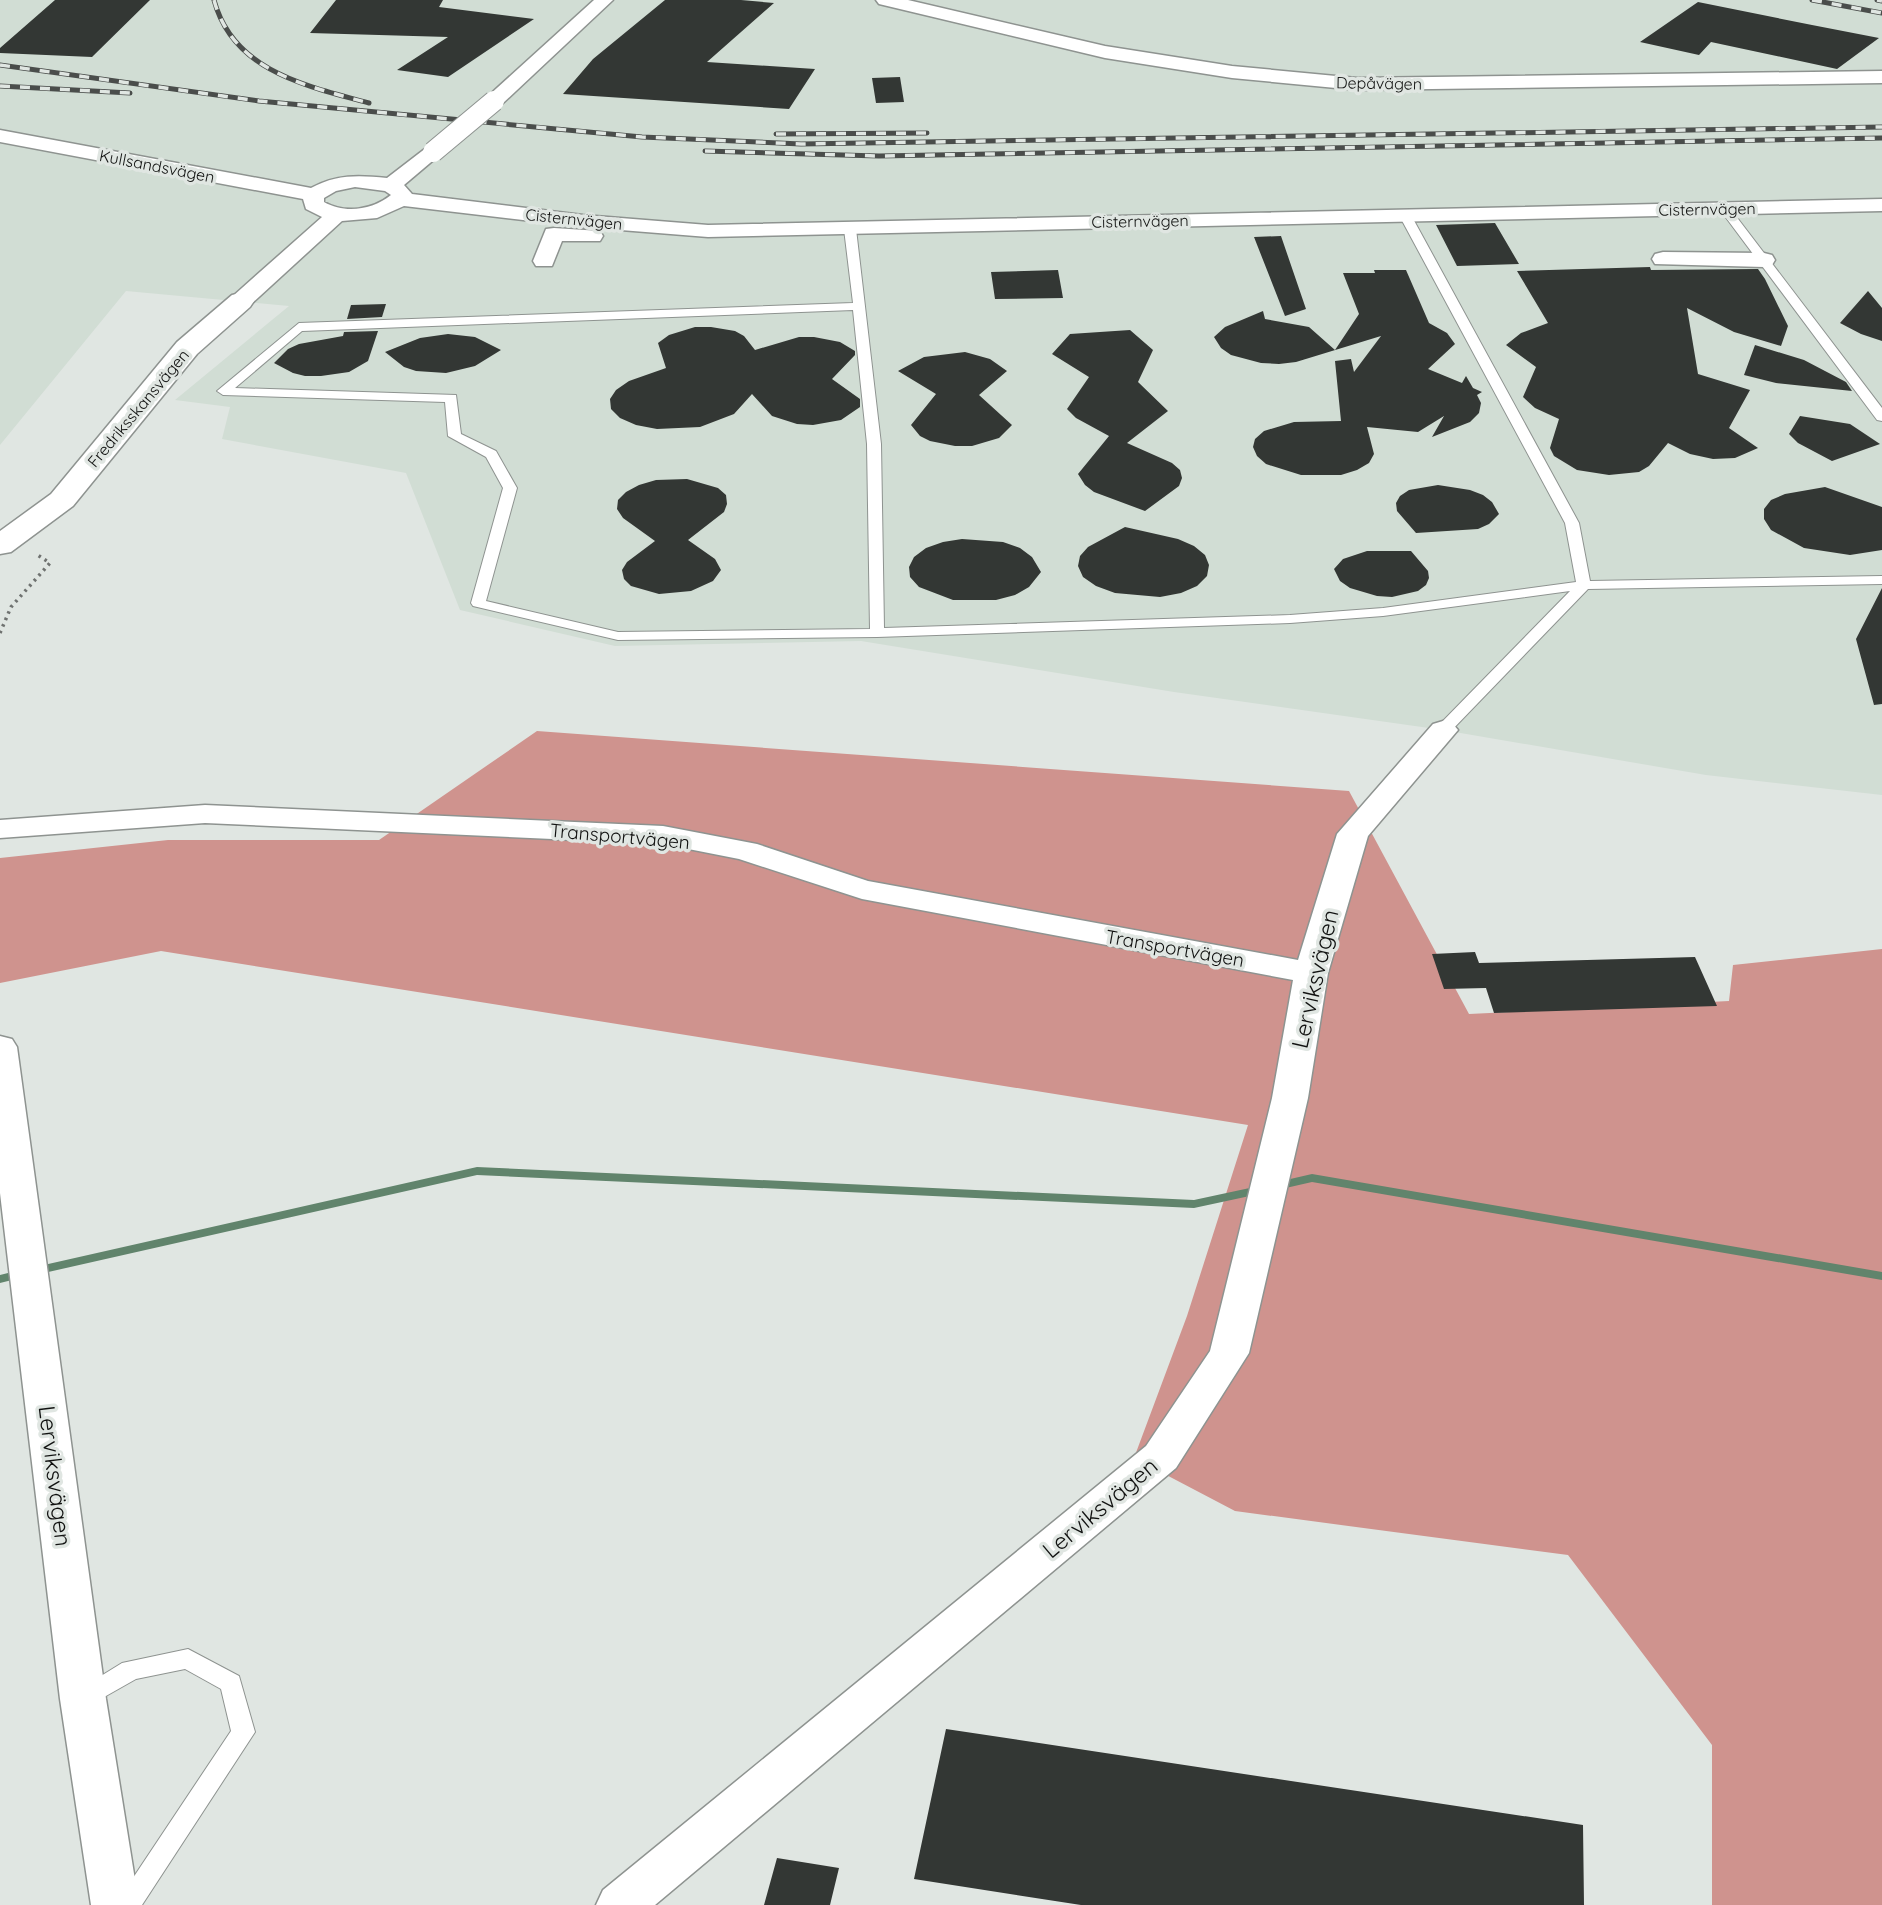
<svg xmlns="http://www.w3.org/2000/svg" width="1882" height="1905" font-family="Quicksand,sans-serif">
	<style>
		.built { fill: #d1ddd4 }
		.forest { fill: #cf938e }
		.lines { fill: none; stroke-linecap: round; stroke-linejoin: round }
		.stream { fill: #61846c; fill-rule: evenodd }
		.building { fill: #333734 }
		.lane-casing { stroke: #8e9390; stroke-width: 2 }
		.street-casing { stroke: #8e9390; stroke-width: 3 }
		.secondary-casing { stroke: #8e9390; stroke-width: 3 }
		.path { stroke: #6f7270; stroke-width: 3.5; stroke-dasharray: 2.5 4.5; stroke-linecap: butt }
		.lane { fill: #fff; fill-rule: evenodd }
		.street { fill: #fff; fill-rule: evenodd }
		.secondary { fill: #fff; fill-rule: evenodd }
		.rail-casing { stroke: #4a4d4b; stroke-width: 5 }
		.rail { stroke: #e0e6e2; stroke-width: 3.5; stroke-dasharray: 10; stroke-linecap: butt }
		.street-bridge-casing { stroke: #8e9390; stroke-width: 22; stroke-linecap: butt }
		.street-bridge { stroke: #fff; stroke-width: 20 }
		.labels { text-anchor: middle; stroke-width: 7; stroke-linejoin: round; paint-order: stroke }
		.far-street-label { font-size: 16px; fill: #101110; stroke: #e0e6e2 }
		.street-label { font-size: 19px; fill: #101110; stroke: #e0e6e2 }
		.near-street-label { font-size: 23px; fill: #101110; stroke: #e0e6e2 }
	</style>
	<rect width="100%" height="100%" fill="#e0e6e2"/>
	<!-- built -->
	<path class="built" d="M 0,0 L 1882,0 L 1882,795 L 1706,775 L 1443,730 L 1174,692 L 861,641 L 615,646 L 460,610 L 406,473 L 222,439 L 230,407 L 175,400 L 289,306 L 126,291 L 0,445 Z"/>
	<!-- forest -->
	<path class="forest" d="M 537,731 L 1349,791 L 1469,1014 L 1729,1001 L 1733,965 L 1882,949 L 1882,1905 L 1712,1905 L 1712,1745 L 1568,1555 L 1235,1511 L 1134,1458 L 1187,1316 L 1248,1125 L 161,951 L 0,983 L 0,858 L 168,840 L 379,840 Z"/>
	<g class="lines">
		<!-- stream -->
		<path class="stream" d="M 477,1167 L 1194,1200 L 1259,1186 L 1263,1187 L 1264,1190 L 1263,1193 L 1259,1194 L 1194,1208 L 477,1175 L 35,1275 L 31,1274 L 29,1271 L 31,1268 L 35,1267 Z
			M 1312,1174 L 1882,1272 L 1882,1280 L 1312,1182 L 1277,1190 L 1273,1189 L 1272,1186 L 1273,1183 Z
			M 20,1270 L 24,1271 L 26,1274 L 24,1277 L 0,1283 L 0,1275 Z"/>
	</g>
	<!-- building -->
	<path class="building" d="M 55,0 L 150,0 L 92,57 L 0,53 L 0,48 Z
		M 336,0 L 443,0 L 439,7 L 534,19 L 448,77 L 397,70 L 448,37 L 310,33 Z
		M 665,0 L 741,0 L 774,3 L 707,62 L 815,69 L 789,109 L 563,94 L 593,59 Z
		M 1698,2 L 1812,25 L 1879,38 L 1837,69 L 1711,42 L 1699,55 L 1640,42 Z
		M 900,77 L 904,102 L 876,103 L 872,78 Z
		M 1495,223 L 1519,264 L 1457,266 L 1436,225 Z
		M 1281,236 L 1306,309 L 1285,316 L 1254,237 Z
		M 1650,267 L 1651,270 L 1758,269 L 1765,279 L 1788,326 L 1781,346 L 1734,332 L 1687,308 L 1698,374 L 1750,390 L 1729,428 L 1758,448 L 1735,458 L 1713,459 L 1690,454 L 1668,443 L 1649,466 L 1639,472 L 1609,475 L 1577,470 L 1554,456 L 1550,448 L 1559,419 L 1535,408 L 1523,397 L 1536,367 L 1506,345 L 1521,333 L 1548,323 L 1517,271 Z
		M 1058,270 L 1063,298 L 995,299 L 991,272 Z
		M 1374,270 L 1406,270 L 1429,323 L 1447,333 L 1455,344 L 1428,369 L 1462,383 L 1466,376 L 1473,388 L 1482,392 L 1477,395 L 1481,403 L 1479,413 L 1470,422 L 1432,437 L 1444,416 L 1418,432 L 1367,427 L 1374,454 L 1369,463 L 1357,470 L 1341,475 L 1301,475 L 1266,464 L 1257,456 L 1253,447 L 1255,439 L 1264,431 L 1294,422 L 1341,421 L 1335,361 L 1351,359 L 1354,372 L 1381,336 L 1296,362 L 1279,364 L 1261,363 L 1231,355 L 1221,348 L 1214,337 L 1225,327 L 1263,311 L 1265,319 L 1309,327 L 1335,350 L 1359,314 L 1343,273 L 1375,273 Z
		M 1868,291 L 1882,308 L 1882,341 L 1861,334 L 1840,323 Z
		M 386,304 L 382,317 L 347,319 L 351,305 Z
		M 695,327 L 711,327 L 735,331 L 744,336 L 755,350 L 799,337 L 814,337 L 840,342 L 855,351 L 855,355 L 832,379 L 860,399 L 860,407 L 841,420 L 813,425 L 797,424 L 772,416 L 752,394 L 734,414 L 700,427 L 657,429 L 636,425 L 620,418 L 611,409 L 610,399 L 616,390 L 629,381 L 666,368 L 658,343 L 669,335 Z
		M 1130,330 L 1153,350 L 1138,382 L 1168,411 L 1127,443 L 1172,463 L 1180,470 L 1182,478 L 1179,486 L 1145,511 L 1094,492 L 1085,485 L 1078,474 L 1109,436 L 1076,418 L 1067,409 L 1089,377 L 1052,354 L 1070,334 Z
		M 378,331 L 368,361 L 349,372 L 321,376 L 305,376 L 293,373 L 274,363 L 288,349 L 299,344 L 343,336 L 344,332 Z
		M 448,334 L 475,337 L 501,350 L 475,366 L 446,373 L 416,371 L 404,367 L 385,352 L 420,338 Z
		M 1755,345 L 1804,360 L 1846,382 L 1852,391 L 1776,383 L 1744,375 Z
		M 965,352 L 990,359 L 1007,371 L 979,395 L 1012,425 L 999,438 L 972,446 L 955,446 L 930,441 L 920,436 L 911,425 L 936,394 L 898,371 L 924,357 Z
		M 1800,416 L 1850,424 L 1880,444 L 1832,461 L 1798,443 L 1789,434 Z
		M 687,479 L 718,488 L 726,495 L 727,504 L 724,512 L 688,540 L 715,559 L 721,570 L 713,581 L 691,591 L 659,594 L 631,586 L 624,579 L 622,570 L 627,562 L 655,541 L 623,518 L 617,509 L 618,500 L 626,492 L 639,485 L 656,480 Z
		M 1438,485 L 1470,490 L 1483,495 L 1492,502 L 1499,514 L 1489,524 L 1478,529 L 1416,533 L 1397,511 L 1396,503 L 1400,496 L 1409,490 Z
		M 1825,487 L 1882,507 L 1882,550 L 1850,555 L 1804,548 L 1771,530 L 1764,519 L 1764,509 L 1771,500 L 1785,494 Z
		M 1125,527 L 1178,539 L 1194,546 L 1205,555 L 1209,565 L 1207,576 L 1197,586 L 1181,593 L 1160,597 L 1115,593 L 1096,586 L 1083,577 L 1078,566 L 1080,556 L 1088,547 Z
		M 962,539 L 1003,542 L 1020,548 L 1032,557 L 1041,572 L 1029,587 L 1015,595 L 996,600 L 953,600 L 919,587 L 910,577 L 909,567 L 914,557 L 926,548 L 943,542 Z
		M 1367,551 L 1411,551 L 1428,571 L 1429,578 L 1426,585 L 1418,591 L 1392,597 L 1377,596 L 1350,588 L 1340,581 L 1334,569 L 1343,559 Z
		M 1882,588 L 1882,704 L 1874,705 L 1856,639 Z
		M 1475,952 L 1479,963 L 1695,957 L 1717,1006 L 1494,1013 L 1486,988 L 1444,989 L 1432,954 Z
		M 946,1729 L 1583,1825 L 1584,1905 L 1081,1905 L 914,1879 Z
		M 777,1858 L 839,1868 L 830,1905 L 764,1905 Z"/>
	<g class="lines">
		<!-- lane casing -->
		<g class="lane-casing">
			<path id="lane" d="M 1721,207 L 1729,207 L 1882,408 L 1882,421 L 1877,420 L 1721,211 Z
				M 1405,212 L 1411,215 L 1579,523 L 1590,581 L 1882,576 L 1882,584 L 1588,589 L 1449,733 L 1443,735 L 1435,730 L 1437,727 L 1570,591 L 1383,616 L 1290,623 L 877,637 L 618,640 L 473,606 L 471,603 L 503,488 L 486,457 L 448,436 L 445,402 L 223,395 L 217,391 L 299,323 L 853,303 L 844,229 L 850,226 L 856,229 L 881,444 L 884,628 L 1290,615 L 1383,608 L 1576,582 L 1565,523 L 1399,215 ZM 853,310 L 867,444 L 870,629 L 618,632 L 486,601 L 517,488 L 496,451 L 461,434 L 456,395 L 235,388 L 302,331 Z
				M 188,1649 L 239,1676 L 255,1732 L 142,1905 L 115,1905 L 231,1731 L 221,1689 L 185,1669 L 136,1679 L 83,1709 L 75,1706 L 71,1699 L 75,1692 L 122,1663 Z"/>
		</g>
		<!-- street casing -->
		<g class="street-casing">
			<path id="street" d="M 594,0 L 613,0 L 501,105 L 487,105 L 484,101 L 487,97 Z
				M 876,0 L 908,0 L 1105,46 L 1232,66 L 1357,78 L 1882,71 L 1882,83 L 1357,90 L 1232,78 L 1105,58 L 879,4 Z
				M 0,130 L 311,188 C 336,174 359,175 387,178 L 426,148 L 440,148 L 443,152 L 404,185 L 412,194 L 583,215 L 708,225 L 1882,199 L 1882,211 L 708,237 L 583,227 L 404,206 L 377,218 L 342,221 L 249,306 L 233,306 L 230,301 L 233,296 L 322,217 L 306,209 L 303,199 L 0,142 ZM 355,187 L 385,191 L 391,195 C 372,210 345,214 324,202 L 324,198 L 336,191 Z
				M 554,228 L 600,231 L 603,236 L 600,241 L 562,241 L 552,266 L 536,266 L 533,261 L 546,229 Z
				M 1663,252 L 1764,253 L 1772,255 L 1775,260 L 1772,265 L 1764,267 L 1655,264 L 1652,259 L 1655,254 Z
				M 1443,721 L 1453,724 L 1458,730 L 1368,836 L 1328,973 L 1308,1098 L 1249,1353 L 1176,1468 L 655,1905 L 596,1905 L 603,1890 L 1146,1446 L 1210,1351 L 1272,1098 L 1293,980 L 862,899 L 739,859 L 663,844 L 205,823 L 0,838 L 0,820 L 205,805 L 663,826 L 757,844 L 868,881 L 1298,960 L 1337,834 L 1433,724 Z
				M 0,1036 L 12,1039 L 17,1047 L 106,1699 L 139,1905 L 91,1905 L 60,1699 L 0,1193 Z"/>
		</g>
		<!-- secondary casing -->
		<g class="secondary-casing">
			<path id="secondary" d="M 241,293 L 250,295 L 254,301 L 250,307 L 197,354 L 73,506 L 11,552 L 0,554 L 0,531 L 51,494 L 177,342 L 232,295 Z"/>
		</g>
		<!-- path -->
		<path class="path" d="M 0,633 L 11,607 L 50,563 L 36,554"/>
		<!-- lane -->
		<use href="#lane" class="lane"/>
		<!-- street -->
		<use href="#street" class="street"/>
		<!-- secondary -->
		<use href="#secondary" class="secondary"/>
		<!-- rail casing -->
		<g class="rail-casing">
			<path id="rail" d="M 214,0 C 233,71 306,86 369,103
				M 1812,0 L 1882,13
				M 1877,0 L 1882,1
				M 0,65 L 259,101 L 642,137 L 801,144 L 1882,127
				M 0,86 L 130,93
				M 776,134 L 927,133
				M 705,151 L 879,156 L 1882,138"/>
		</g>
		<!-- rail -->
		<use href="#rail" class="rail"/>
		<!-- street-bridge casing -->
		<g class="street-bridge-casing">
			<path id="street-bridge" d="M 433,152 L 494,101"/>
		</g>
		<!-- street-bridge -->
		<use href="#street-bridge" class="street-bridge"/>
	</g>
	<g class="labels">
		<!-- far-street labels -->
		<g class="far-street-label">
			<text transform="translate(1379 83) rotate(1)" y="6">Depåvägen</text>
			<text transform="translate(157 166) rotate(11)" y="6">Kullsandsvägen</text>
			<text transform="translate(1707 209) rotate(-1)" y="6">Cisternvägen</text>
			<text transform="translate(574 219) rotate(6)" y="6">Cisternvägen</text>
			<text transform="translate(1140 221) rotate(-1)" y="6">Cisternvägen</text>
			<text transform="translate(138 408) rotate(-50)" y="6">Fredriksskansvägen</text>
		</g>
		<!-- street labels -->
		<g class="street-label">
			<text transform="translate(620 836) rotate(5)" y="7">Transportvägen</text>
			<text transform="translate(1175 948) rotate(10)" y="7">Transportvägen</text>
		</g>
		<!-- near-street labels -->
		<g class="near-street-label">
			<text transform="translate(1315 979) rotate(-77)" y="8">Lerviksvägen</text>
			<text transform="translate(55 1476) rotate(83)" y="8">Lerviksvägen</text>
			<text transform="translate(1100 1508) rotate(-40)" y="8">Lerviksvägen</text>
		</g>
	</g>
</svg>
